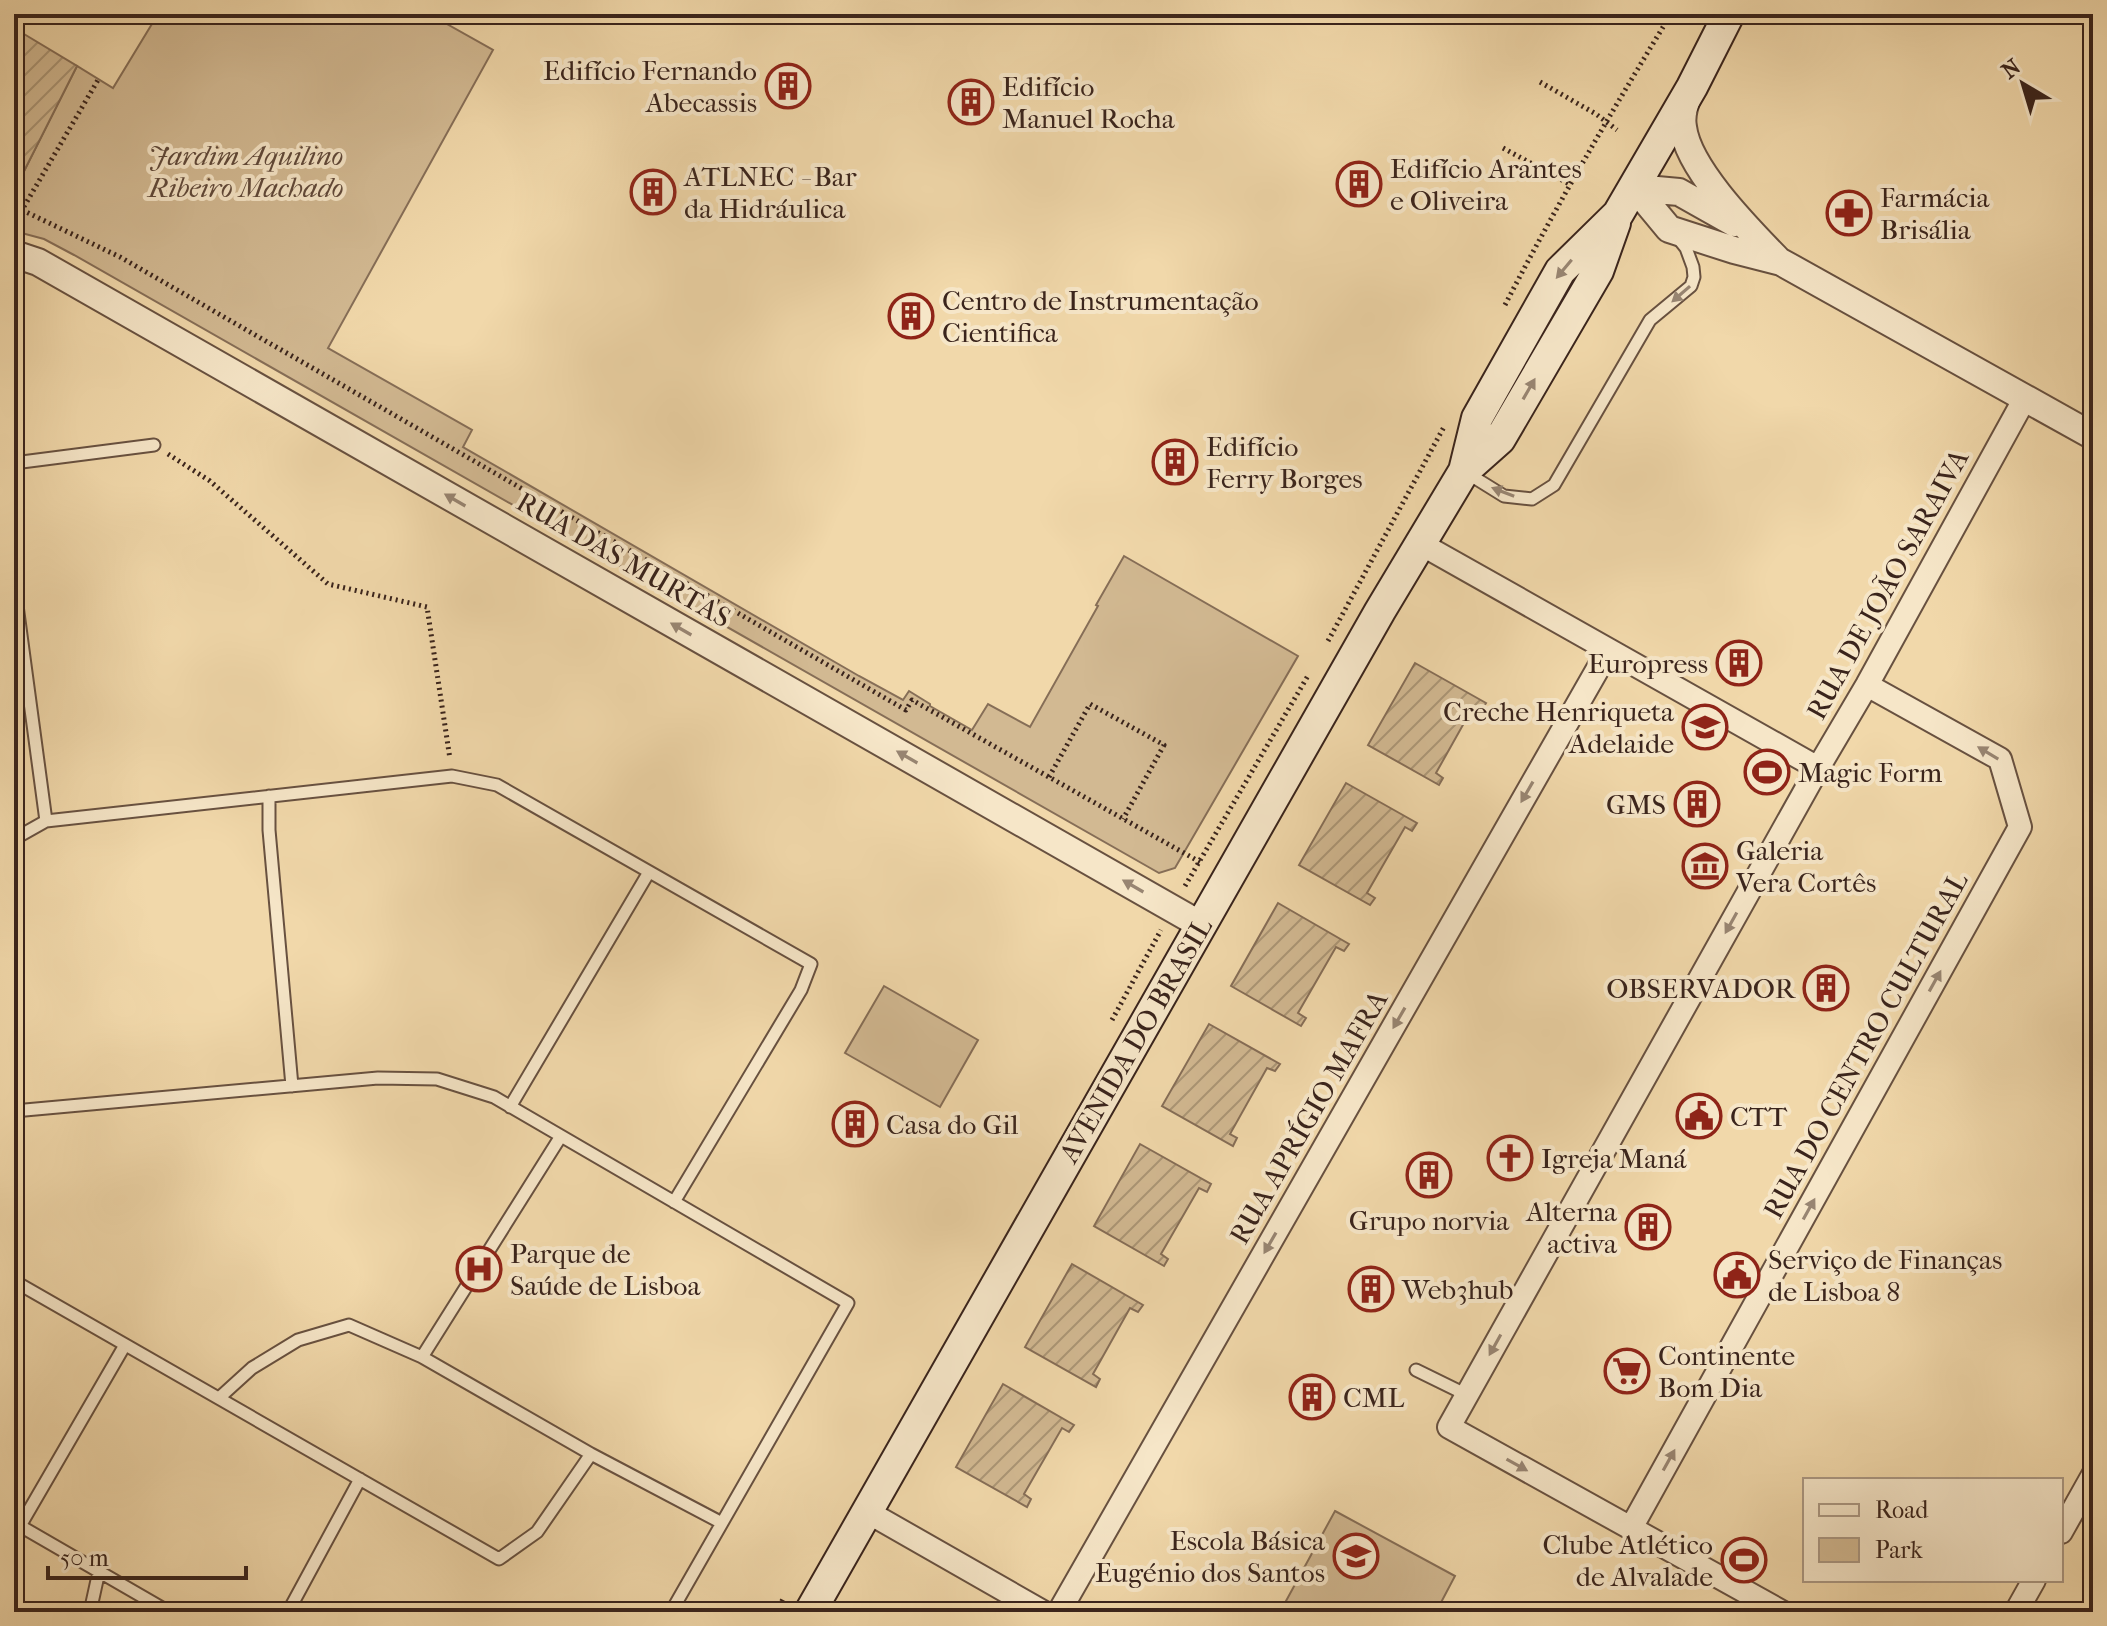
<svg xmlns="http://www.w3.org/2000/svg" width="2107" height="1626" font-family="'IM FELL French Canon',serif">
	<style>
		.park { fill: #d2b992; stroke: #866e57; stroke-width: 2 }
		.garden { fill: url(#garden-furrows); stroke: #866e57; stroke-width: 2 }
		.lines { fill: none; stroke-linecap: round; stroke-linejoin: round }
		.service-casing { stroke: #685140; stroke-width: 15 }
		.minor-casing { stroke: #685140; stroke-width: 26 }
		.tertiary-casing { stroke: #685140; stroke-width: 30 }
		.secondary-casing { stroke: #3a241c; stroke-width: 34 }
		.path { stroke: #3a241c; stroke-width: 5; stroke-dasharray: 2 4; stroke-linecap: butt }
		.service { stroke: #f6e6c8; stroke-width: 11 }
		.minor { stroke: #f6e6c8; stroke-width: 22 }
		.tertiary { stroke: #f6e6c8; stroke-width: 26 }
		.secondary { stroke: #f6e6c8; stroke-width: 30 }
		.oneway { fill: #988572 }
		.labels { text-anchor: middle; stroke-width: 8; stroke-linejoin: round; paint-order: stroke }
		.poi-label { font-size: 28px; fill: #3a241c; stroke: #f6e6c8; text-anchor: start }
		.park-label { font-size: 28px; font-style: italic; fill: #60493a; stroke: #f6e6c8 }
		.street-label { font-size: 28px; fill: #3a241c; stroke: #f6e6c8 }
	</style>
	<defs>
		<pattern id="garden-furrows" width="10" height="10" patternUnits="userSpaceOnUse" patternTransform="scale(2)"><rect width="10" height="10" fill="#d2b992"/><path d="M-1 1l2-2M0 10L10 0M9 11l2-2" fill="none" stroke="#ab9676"/></pattern>
	</defs>
	<rect width="100%" height="100%" fill="#f1d8aa"/>
	<filter id="stains"><feTurbulence type="fractalNoise" baseFrequency=".0025" numOctaves="4"/><feColorMatrix values="0 0 0 0 .2 0 0 0 0 .09 0 0 0 0 .02 0 0 0 .5 -.17"/></filter>
	<radialGradient id="worn" r=".72"><stop offset=".6" stop-color="#630" stop-opacity="0"/><stop offset="1" stop-color="#630" stop-opacity=".3"/></radialGradient>
	<!-- park -->
	<path class="park" d="M 158,14 L 429,14 L 493,50 L 328,348 L 472,430 L 463,447 L 859,676 L 903,700 L 909,691 L 930,704 L 930,706 L 972,730 L 988,704 L 1030,727 L 1098,606 L 1096,605 L 1124,556 L 1298,656 L 1175,868 L 1159,873 L 74,255 L 44,239 L 14,231 L 14,191 L 77,66 L 113,88 Z
		M 884,986 L 978,1040 L 940,1107 L 845,1053 Z
		M 1335,1511 L 1455,1576 L 1436,1612 L 1280,1612 Z"/>
	<!-- garden -->
	<path class="garden" d="M 14,28 L 77,66 L 14,191 Z
		M 1415,663 L 1486,703 L 1481,711 L 1473,707 L 1436,773 L 1443,778 L 1439,785 L 1368,745 Z
		M 1346,783 L 1417,823 L 1412,831 L 1405,827 L 1367,893 L 1375,898 L 1370,905 L 1299,865 Z
		M 1278,903 L 1349,944 L 1344,951 L 1336,947 L 1298,1013 L 1306,1018 L 1301,1026 L 1231,986 Z
		M 1209,1024 L 1280,1064 L 1275,1071 L 1267,1068 L 1230,1134 L 1237,1138 L 1233,1146 L 1162,1106 Z
		M 1140,1144 L 1211,1184 L 1207,1192 L 1199,1188 L 1161,1254 L 1168,1259 L 1164,1266 L 1094,1226 Z
		M 1072,1264 L 1143,1305 L 1138,1312 L 1130,1308 L 1093,1374 L 1100,1379 L 1096,1387 L 1025,1347 Z
		M 1003,1384 L 1074,1425 L 1069,1432 L 1062,1428 L 1024,1494 L 1031,1499 L 1027,1507 L 956,1467 Z"/>
	<g class="lines">
		<!-- service casing -->
		<g class="service-casing">
			<path id="service" d="M 14,463 L 154,445
				M 1467,473 L 1504,496 L 1532,499 L 1554,485 L 1650,320 L 1691,286 L 1694,277 L 1693,267 L 1686,248 L 1678,238
				M 14,583 L 46,821
				M 269,796 L 269,830 L 292,1086
				M 14,839 L 46,821 L 452,776 L 497,785 L 811,964 L 801,990 L 674,1202
				M 510,1107 L 649,872
				M 14,1111 L 378,1078 L 437,1079 L 494,1097 L 848,1303 L 671,1612
				M 14,1281 L 499,1559 L 537,1532 L 591,1454
				M 422,1357 L 561,1136
				M 1416,1370 L 1467,1395
				M 219,1398 L 252,1368 L 298,1340 L 349,1325 L 422,1357 L 591,1454 L 722,1523
				M 15,1523 L 169,1612
				M 20,1526 L 125,1345
				M 90,1612 L 99,1571
				M 288,1612 L 360,1479"/>
		</g>
		<!-- minor casing -->
		<g class="minor-casing">
			<path id="minor" d="M 1421,544 L 1818,768
				M 866,1511 L 1043,1612
				M 1631,1528 L 2020,827 L 2000,759 L 1867,685
				M 2061,1532 L 2093,1475
				M 1059,1612 L 1608,651
				M 1782,1612 L 1449,1427 L 1818,768 L 1867,685 L 2025,398
				M 2016,1612 L 2034,1580"/>
		</g>
		<!-- tertiary casing -->
		<g class="tertiary-casing">
			<path id="tertiary" d="M 1688,96 C 1684,106 1681,117 1683,127 C 1688,169 1749,230 1778,260
				M 1635,188 L 1669,229 L 1734,250 L 1781,262 L 2093,436
				M 1635,188 L 1679,192 L 1734,223
				M 14,254 L 38,262 L 1201,925"/>
		</g>
		<!-- secondary casing -->
		<g class="secondary-casing">
			<path id="secondary" d="M 1464,471 L 1500,439 L 1598,271 L 1615,223
				M 810,1612 L 1380,611 L 1464,471 L 1477,418 L 1560,271 L 1618,214 L 1692,87 L 1729,14"/>
		</g>
		<!-- path -->
		<path class="path" d="M 1540,82 L 1596,114 L 1617,130
			M 1503,148 L 1571,185
			M 22,210 L 120,257 L 906,710 L 912,700 L 1200,862
			M 14,211 L 22,210 L 98,80
			M 1505,305 C 1556,206 1613,109 1671,14
			M 168,454 L 210,481 L 328,584 L 427,607 L 450,759
			M 1328,641 L 1445,425
			M 1049,777 L 1090,704 L 1164,745 L 1123,819
			M 1185,886 L 1309,674
			M 1112,1020 L 1161,930
			M 776,1612 L 783,1599"/>
		<!-- service -->
		<use href="#service" class="service"/>
		<!-- minor -->
		<use href="#minor" class="minor"/>
		<!-- tertiary -->
		<use href="#tertiary" class="tertiary"/>
		<!-- secondary -->
		<use href="#secondary" class="secondary"/>
	</g>
	<!-- one-way arrows -->
	<defs><path id="oneway-solid" d="M-6-.8H1V-3.2L6.5 0L1 3.2V.8H-6Z" transform="scale(2)"/></defs>
	<g class="oneway">
		<use href="#oneway-solid" transform="translate(1564 269) rotate(130)"/>
		<use href="#oneway-solid" transform="translate(1681 294) rotate(139)"/>
		<use href="#oneway-solid" transform="translate(1529 389) rotate(-60)"/>
		<use href="#oneway-solid" transform="translate(1503 492) rotate(-159)"/>
		<use href="#oneway-solid" transform="translate(455 500) rotate(-150)"/>
		<use href="#oneway-solid" transform="translate(681 629) rotate(-150)"/>
		<use href="#oneway-solid" transform="translate(1988 753) rotate(-149)"/>
		<use href="#oneway-solid" transform="translate(907 757) rotate(-150)"/>
		<use href="#oneway-solid" transform="translate(1527 792) rotate(120)"/>
		<use href="#oneway-solid" transform="translate(1133 886) rotate(-150)"/>
		<use href="#oneway-solid" transform="translate(1731 923) rotate(119)"/>
		<use href="#oneway-solid" transform="translate(1935 981) rotate(-61)"/>
		<use href="#oneway-solid" transform="translate(1399 1018) rotate(120)"/>
		<use href="#oneway-solid" transform="translate(1809 1209) rotate(-61)"/>
		<use href="#oneway-solid" transform="translate(1270 1243) rotate(120)"/>
		<use href="#oneway-solid" transform="translate(1495 1345) rotate(119)"/>
		<use href="#oneway-solid" transform="translate(1669 1460) rotate(-61)"/>
		<use href="#oneway-solid" transform="translate(1517 1465) rotate(29)"/>
	</g>
	<!-- icons -->
	<defs>
		<g id="building-ring" transform="scale(2.3)"><circle r="9.5" fill="#f6e6c8" stroke="#8f2418" stroke-width="1.5"/><path d="M-4-6H4V6H1V3H-1V6H-4ZM-2.5-4.3h1.7v1.8h-1.7ZM.8-4.3h1.7v1.8H.8ZM-2.5-1h1.7V.8h-1.7ZM.8-1h1.7V.8H.8Z" fill="#8f2418"/></g>
		<g id="pharmacy-ring" transform="scale(2.3)"><circle r="9.5" fill="#f6e6c8" stroke="#8f2418" stroke-width="1.5"/><path d="M-2-6h4v4h4v4h-4v4h-4v-4h-4v-4h4Z" fill="#8f2418"/></g>
		<g id="school-ring" transform="scale(2.3)"><circle r="9.5" fill="#f6e6c8" stroke="#8f2418" stroke-width="1.5"/><path d="M0-5L7-2L0 1L-7-2ZM-4 1L0 2.5L4 1V4Q0 6-4 4Z" fill="#8f2418"/></g>
		<g id="stadium-ring" transform="scale(2.3)"><circle r="9.5" fill="#f6e6c8" stroke="#8f2418" stroke-width="1.5"/><path d="M0-5a6.5 5 0 1 0 0 10a6.5 5 0 1 0 0-10ZM-3.5-1.8h7v3.6h-7Z" fill="#8f2418"/></g>
		<g id="museum-ring" transform="scale(2.3)"><circle r="9.5" fill="#f6e6c8" stroke="#8f2418" stroke-width="1.5"/><path d="M0-6L6-3V-2H-6V-3ZM-5-1h2V3h-2ZM-1-1h2V3h-2ZM3-1h2V3H3ZM-6 4H6V6H-6Z" fill="#8f2418"/></g>
		<g id="civic-ring" transform="scale(2.3)"><circle r="9.5" fill="#f6e6c8" stroke="#8f2418" stroke-width="1.5"/><path d="M-.6-6.5H3V-4.5H.6V-3L4-1V1h2V6H-6V1h2V-1L-.6-3ZM-1.2 2.5V6h2.4V2.5Z" fill="#8f2418"/></g>
		<g id="church-ring" transform="scale(2.3)"><circle r="9.5" fill="#f6e6c8" stroke="#8f2418" stroke-width="1.5"/><path d="M-1.2-6h2.4v3.5h3.3v2.4h-3.3V6h-2.4V-.1h-3.3v-2.4h3.3Z" fill="#8f2418"/></g>
		<g id="hospital-ring" transform="scale(2.3)"><circle r="9.5" fill="#f6e6c8" stroke="#8f2418" stroke-width="1.5"/><path d="M-5-5h3v3.5h4V-5h3V5h-3V1.5h-4V5h-3Z" fill="#8f2418"/></g>
		<g id="supermarket-ring" transform="scale(2.3)"><circle r="9.5" fill="#f6e6c8" stroke="#8f2418" stroke-width="1.5"/><path d="M-6-5.5h2.5l.6 2H6L4.5 2H-2.5L-4.4-4H-6ZM-1.5 3.2a1.3 1.3 0 1 0 .1 0ZM3 3.2a1.3 1.3 0 1 0 .1 0Z" fill="#8f2418"/></g>
	</defs>
	<g fill-rule="evenodd">
		<use href="#building-ring" x="788" y="86"/>
		<use href="#building-ring" x="971" y="102"/>
		<use href="#building-ring" x="1359" y="184"/>
		<use href="#building-ring" x="653" y="192"/>
		<use href="#pharmacy-ring" x="1849" y="213"/>
		<use href="#building-ring" x="911" y="316"/>
		<use href="#building-ring" x="1175" y="462"/>
		<use href="#building-ring" x="1739" y="663"/>
		<use href="#school-ring" x="1705" y="727"/>
		<use href="#stadium-ring" x="1767" y="772"/>
		<use href="#building-ring" x="1697" y="804"/>
		<use href="#museum-ring" x="1705" y="866"/>
		<use href="#building-ring" x="1826" y="988"/>
		<use href="#civic-ring" x="1699" y="1116"/>
		<use href="#building-ring" x="855" y="1124"/>
		<use href="#church-ring" x="1510" y="1158"/>
		<use href="#building-ring" x="1429" y="1175"/>
		<use href="#building-ring" x="1648" y="1227"/>
		<use href="#hospital-ring" x="479" y="1269"/>
		<use href="#civic-ring" x="1737" y="1275"/>
		<use href="#building-ring" x="1371" y="1289"/>
		<use href="#supermarket-ring" x="1627" y="1371"/>
		<use href="#building-ring" x="1312" y="1397"/>
		<use href="#school-ring" x="1356" y="1556"/>
		<use href="#stadium-ring" x="1744" y="1560"/>
	</g>
	<g class="labels">
		<!-- poi labels -->
		<g class="poi-label">
			<text x="757" y="80" text-anchor="end">Edifício Fernando<tspan x="757" dy="32">Abecassis</tspan></text>
			<text x="1002" y="96">Edifício<tspan x="1002" dy="32">Manuel Rocha</tspan></text>
			<text x="1390" y="178">Edifício Arantes<tspan x="1390" dy="32">e Oliveira</tspan></text>
			<text x="684" y="186">ATLNEC - Bar<tspan x="684" dy="32">da Hidráulica</tspan></text>
			<text x="1880" y="207">Farmácia<tspan x="1880" dy="32">Brisália</tspan></text>
			<text x="942" y="310">Centro de Instrumentação<tspan x="942" dy="32">Cientifica</tspan></text>
			<text x="1206" y="456">Edifício<tspan x="1206" dy="32">Ferry Borges</tspan></text>
			<text x="1708" y="673" text-anchor="end">Europress</text>
			<text x="1674" y="721" text-anchor="end">Creche Henriqueta<tspan x="1674" dy="32">Adelaide</tspan></text>
			<text x="1798" y="782">Magic Form</text>
			<text x="1666" y="814" text-anchor="end">GMS</text>
			<text x="1736" y="860">Galeria<tspan x="1736" dy="32">Vera Cortês</tspan></text>
			<text x="1795" y="998" text-anchor="end">OBSERVADOR</text>
			<text x="1730" y="1126">CTT</text>
			<text x="886" y="1134">Casa do Gil</text>
			<text x="1541" y="1168">Igreja Maná</text>
			<text x="1617" y="1221" text-anchor="end">Alterna<tspan x="1617" dy="32">activa</tspan></text>
			<text x="1429" y="1230" text-anchor="middle">Grupo norvia</text>
			<text x="510" y="1263">Parque de<tspan x="510" dy="32">Saúde de Lisboa</tspan></text>
			<text x="1768" y="1269">Serviço de Finanças<tspan x="1768" dy="32">de Lisboa 8</tspan></text>
			<text x="1402" y="1299">Web3hub</text>
			<text x="1658" y="1365">Continente<tspan x="1658" dy="32">Bom Dia</tspan></text>
			<text x="1343" y="1407">CML</text>
			<text x="1325" y="1550" text-anchor="end">Escola Básica<tspan x="1325" dy="32">Eugénio dos Santos</tspan></text>
			<text x="1713" y="1554" text-anchor="end">Clube Atlético<tspan x="1713" dy="32">de Alvalade</tspan></text>
		</g>
		<!-- park labels -->
		<g class="park-label">
			<text x="246" y="165">Jardim Aquilino<tspan x="246" dy="32">Ribeiro Machado</tspan></text>
		</g>
		<!-- street labels -->
		<g class="street-label">
			<text transform="translate(624 559) rotate(30)" y="10">RUA DAS MURTAS</text>
			<text transform="translate(1887 584) rotate(-61)" y="10">RUA DE JOÃO SARAIVA</text>
			<text transform="translate(1135 1040) rotate(-60)" y="10">AVENIDA DO BRASIL</text>
			<text transform="translate(1865 1045) rotate(-61)" y="10">RUA DO CENTRO CULTURAL</text>
			<text transform="translate(1308 1117) rotate(-60)" y="10">RUA APRÍGIO MAFRA</text>
		</g>
	</g>
	<!-- margin -->
	<rect width="2107" height="1626" fill="none" stroke="#f1d8aa" stroke-width="48"/>
	<rect x="16" y="16" width="2075" height="1594" fill="none" stroke="#3a241c" stroke-width="4"/>
	<rect x="24" y="24" width="2059" height="1578" fill="none" stroke="#3a241c" stroke-width="2"/>
	<!-- legend -->
	<rect x="1803" y="1478" width="260" height="104" fill="#f6e6c8" stroke="#ab9883" stroke-width="2"/>
	<rect x="1819" y="1504" width="40" height="12" fill="#f6e6c8" stroke="#ab9883" stroke-width="2"/>
	<text x="1875" y="1518" font-size="24" fill="#3a241c">Road</text>
	<rect x="1819" y="1538" width="40" height="24" fill="#d2b992" stroke="#ab9883" stroke-width="2"/>
	<text x="1875" y="1558" font-size="24" fill="#3a241c">Park</text>
	<!-- north arrow -->
	<g transform="translate(2023 84) rotate(322)" stroke="#f6e6c8" stroke-width="6" paint-order="stroke">
	<path d="M0-6L14 30L0 20L-14 30Z" fill="#3a241c"/>
	<text y="-12" font-size="22" font-weight="bold" text-anchor="middle" fill="#3a241c">N</text>
	</g>
	<!-- scale -->
	<path d="M48 1566v12h198v-12" fill="none" stroke="#3a241c" stroke-width="4"/>
	<text x="60" y="1566" font-size="24" fill="#3a241c" stroke="#f6e6c8" stroke-width="6" paint-order="stroke">50 m</text>
	<rect width="100%" height="100%" filter="url(#stains)"/>
	<rect width="100%" height="100%" fill="url(#worn)"/>
</svg>
